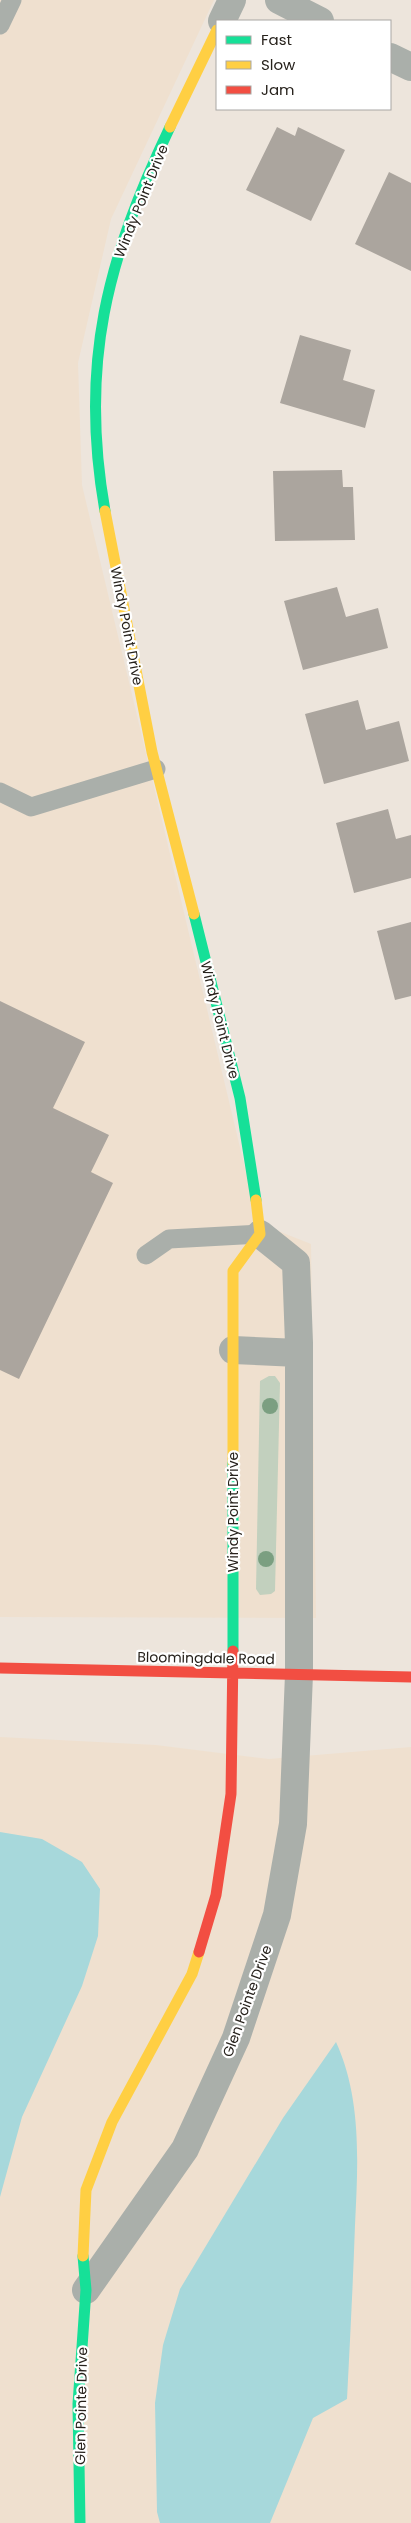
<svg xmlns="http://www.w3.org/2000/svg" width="411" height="2523" font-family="Poppins,sans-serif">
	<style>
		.built { fill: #efe0cf }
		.green { fill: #c2d0be }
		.water { fill: #a7d8db }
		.building { fill: #aba59e }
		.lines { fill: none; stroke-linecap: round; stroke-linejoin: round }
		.lane { stroke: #aaafaa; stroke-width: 19 }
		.street { stroke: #aaafaa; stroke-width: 28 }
		.fast { stroke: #16e098; stroke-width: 11 }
		.slow { stroke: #ffcf43; stroke-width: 11 }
		.jam { stroke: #f24e42; stroke-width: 11 }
		.tree { fill: #7b9f81 }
		.labels { text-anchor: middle; stroke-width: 4.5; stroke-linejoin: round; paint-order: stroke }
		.street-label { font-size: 14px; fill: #27221c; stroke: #fff }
	</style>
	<rect width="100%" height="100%" fill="#ede5dc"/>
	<!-- built -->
	<path class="built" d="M 0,0 L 214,0 L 111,219 L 78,363 L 82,485 L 258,1223 L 311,1244 L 316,1618 L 0,1617 Z
		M 0,1737 L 156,1745 L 269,1759 L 411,1747 L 411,2523 L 0,2523 Z"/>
	<!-- green -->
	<path class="green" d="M 269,1376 L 275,1376 L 280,1383 L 275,1591 L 271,1594 L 260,1595 L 256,1589 L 260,1381 Z"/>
	<!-- water -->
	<path class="water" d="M 0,1832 L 42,1839 L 82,1862 L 100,1889 L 98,1936 L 82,1986 L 22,2117 L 0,2197 Z
		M 336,2042 C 362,2099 358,2163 355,2225 C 353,2283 350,2341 347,2399 L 313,2418 L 270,2523 L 160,2523 L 157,2512 L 155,2403 L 163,2345 L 180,2289 L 283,2118 Z"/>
	<!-- building -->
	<path class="building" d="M 277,127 L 295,136 L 298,127 L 345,150 L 311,221 L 246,190 Z
		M 389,172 L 411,183 L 411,271 L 355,244 Z
		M 300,335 L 351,350 L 343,380 L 375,390 L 365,428 L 280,403 Z
		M 342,470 L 343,487 L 353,487 L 355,540 L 275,541 L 273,471 Z
		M 337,587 L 346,617 L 378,608 L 388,648 L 303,670 L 284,601 Z
		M 358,700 L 366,730 L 399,721 L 409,761 L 324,784 L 305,714 Z
		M 388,809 L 396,839 L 411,835 L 411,878 L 354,893 L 336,823 Z
		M 411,922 L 411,996 L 395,1000 L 377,931 Z
		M 0,1001 L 85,1042 L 53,1108 L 109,1135 L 91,1172 L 113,1183 L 19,1379 L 0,1370 Z"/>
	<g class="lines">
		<!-- lane -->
		<path class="lane" d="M 0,25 L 12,0
			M 0,792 L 31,807 L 156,769
			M 146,1255 L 169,1239 L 260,1234"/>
		<!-- street -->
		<path class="street" d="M 279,0 L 320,21
			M 222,21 L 232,0
			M 390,57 L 411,67
			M 233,1350 L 298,1353
			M 86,2290 L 185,2149 L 236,2038 L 277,1915 L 293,1824 L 299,1674 L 299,1343 L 296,1263 L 260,1234"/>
		<!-- fast -->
		<path class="fast" d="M 105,511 C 79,364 107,259 170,127
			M 194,914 L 240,1098 L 256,1200
			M 233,1462 L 233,1651
			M 80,2523 L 78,2404 L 86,2290 L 83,2256"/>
		<!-- slow -->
		<path class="slow" d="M 170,127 L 217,30
			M 105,511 L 152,752 L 194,914
			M 233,1462 L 233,1271 L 260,1234 L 256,1200
			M 83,2256 L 86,2190 L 112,2122 L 192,1974 L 199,1952"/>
		<!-- jam -->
		<path class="jam" d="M 0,1668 L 411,1677
			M 199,1952 L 216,1895 L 231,1794 L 233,1651"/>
	</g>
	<!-- trees -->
	<g class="tree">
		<circle cx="270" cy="1406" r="8"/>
		<circle cx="266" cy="1559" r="8"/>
	</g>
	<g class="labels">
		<!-- street labels -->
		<g class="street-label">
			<text transform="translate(141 201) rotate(-68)" y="5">Windy Point Drive</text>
			<text transform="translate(127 626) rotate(79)" y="5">Windy Point Drive</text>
			<text transform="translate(220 1020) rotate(76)" y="5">Windy Point Drive</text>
			<text transform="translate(233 1512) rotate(-90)" y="5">Windy Point Drive</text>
			<text transform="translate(206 1658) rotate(1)" y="5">Bloomingdale Road</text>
			<text transform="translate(247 2001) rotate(-70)" y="5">Glen Pointe Drive</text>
			<text transform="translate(81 2406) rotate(-89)" y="5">Glen Pointe Drive</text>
		</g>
	</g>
	<!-- legend -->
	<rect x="216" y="20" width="175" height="90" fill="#ffffff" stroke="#a9a7a4"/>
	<rect x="226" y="36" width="25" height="8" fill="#16e098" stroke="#a9a7a4"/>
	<text x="261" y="45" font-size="15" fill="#27221c">Fast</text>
	<rect x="226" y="61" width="25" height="8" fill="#ffcf43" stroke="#a9a7a4"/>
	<text x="261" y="70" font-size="15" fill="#27221c">Slow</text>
	<rect x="226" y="86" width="25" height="8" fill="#f24e42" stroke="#a9a7a4"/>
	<text x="261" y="95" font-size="15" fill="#27221c">Jam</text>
</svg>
